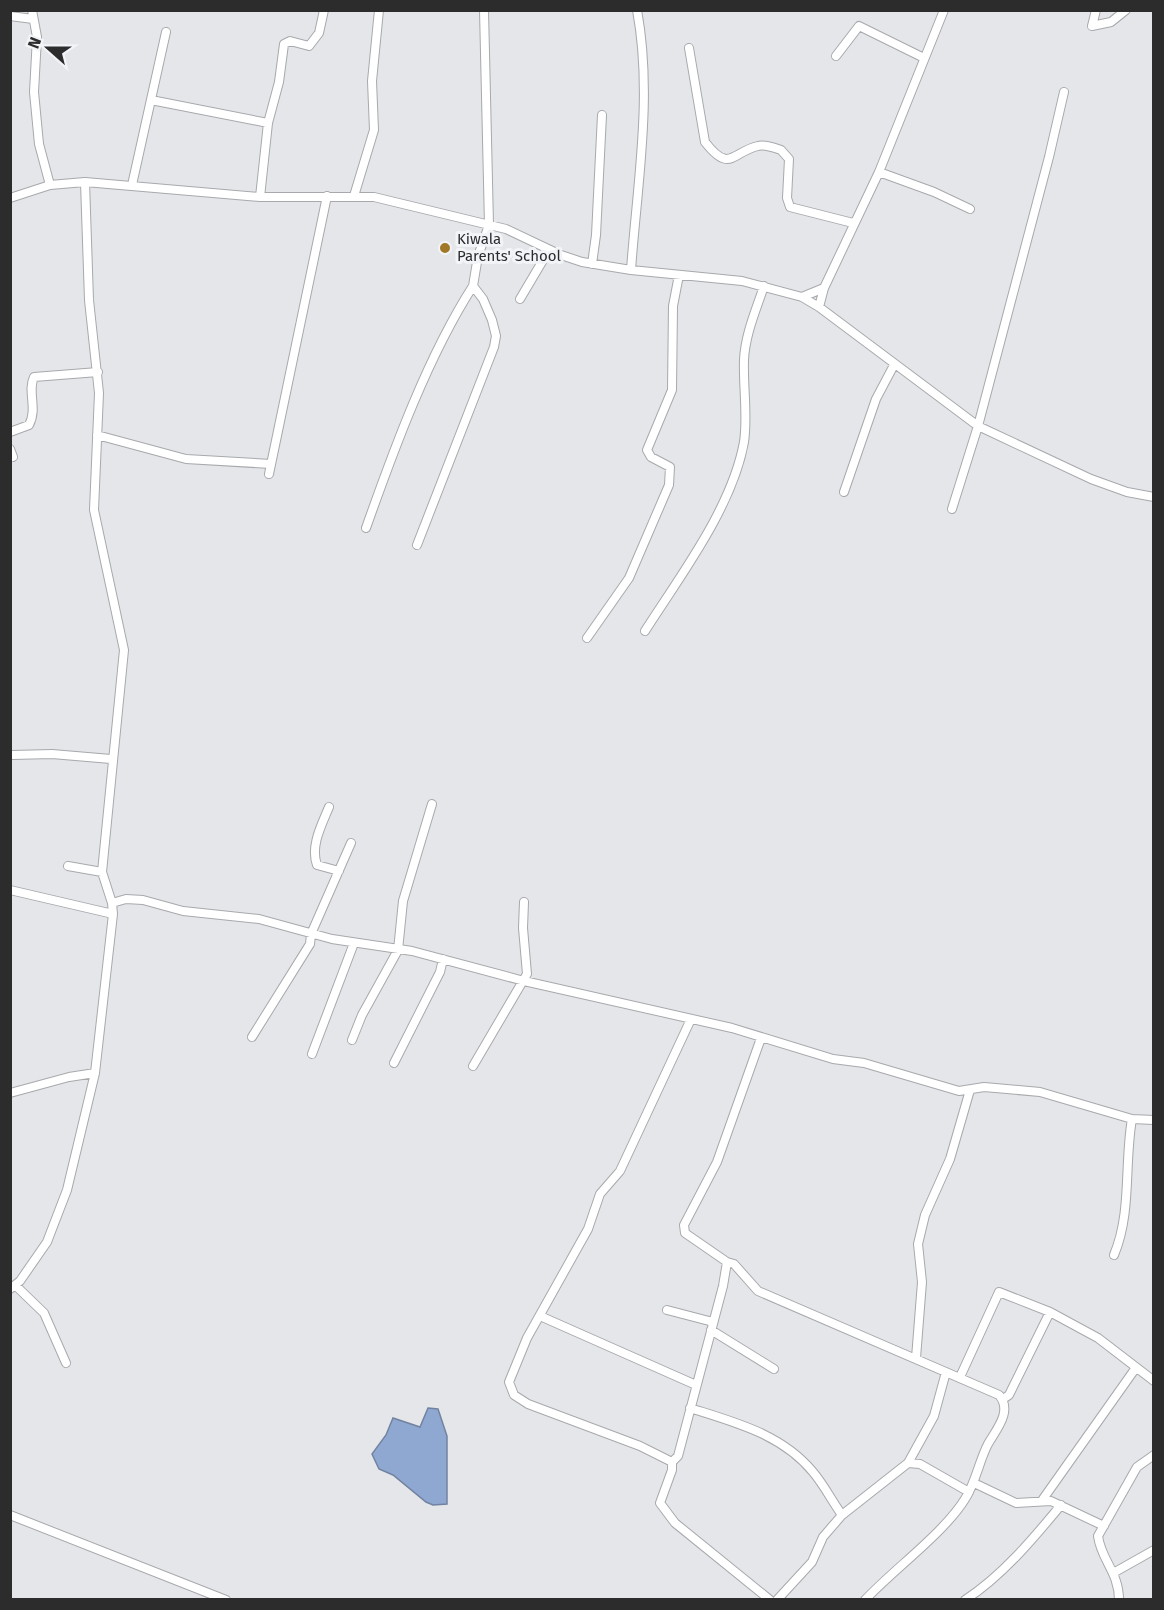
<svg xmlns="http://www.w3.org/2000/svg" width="1164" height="1610" font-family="'Fira Sans',sans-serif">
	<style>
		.water { fill: #8fa8d2; stroke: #7183a0; stroke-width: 1.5 }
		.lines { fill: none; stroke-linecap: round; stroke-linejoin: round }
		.street-casing { stroke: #a7a9ac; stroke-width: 10 }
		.street { stroke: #fff; stroke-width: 8 }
		.poi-dot { fill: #a17827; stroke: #f2f4f7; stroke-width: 2 }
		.labels { text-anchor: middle; stroke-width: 6; stroke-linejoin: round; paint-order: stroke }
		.poi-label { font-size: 15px; fill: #2c2c2d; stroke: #f2f4f7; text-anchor: start }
	</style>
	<rect width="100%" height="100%" fill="#e4e6e9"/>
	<!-- water -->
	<path class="water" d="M 428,1408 L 438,1409 L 447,1436 L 447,1504 L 433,1505 L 426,1502 L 393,1475 L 379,1469 L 372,1454 L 386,1435 L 393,1418 L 420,1427 Z"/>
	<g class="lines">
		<!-- street casing -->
		<g class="street-casing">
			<path id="street" d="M 32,10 L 37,37 L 34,92 L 39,144 L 50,185
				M 1096,10 L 1092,26 L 1111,22 L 1126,10
				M 10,16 L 33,19
				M 689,48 L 705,142 C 730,174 732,152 758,146 C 765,144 775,148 781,150 L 789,159 L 787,198 L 790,207 L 853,223
				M 836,56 L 859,26 L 924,58
				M 151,100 L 268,123
				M 879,172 L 934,192 L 970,209
				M 132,185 L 166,32
				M 354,196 L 374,130 L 372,81 L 379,10
				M 260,197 L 268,123 L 279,82 L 284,44 L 290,41 L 309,46 L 319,33 L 324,10
				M 10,198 L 50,185 L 85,182 L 260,197 L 374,197 L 506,229 L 561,255 L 582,262 L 631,270 L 742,281 L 802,297 L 819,307 L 978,426 L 1091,479 L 1127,492 L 1154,497
				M 592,264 L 596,235 L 602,115
				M 631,270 C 637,185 653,96 637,10
				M 802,297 L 824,288
				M 520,299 L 549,250
				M 819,307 L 824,288 L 879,172 L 944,10
				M 10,432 L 29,425 C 38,408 27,392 34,377 L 98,372
				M 97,435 L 186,459 L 271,464
				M 10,449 L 13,457
				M 269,474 L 327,196
				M 844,492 L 876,399 L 894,365
				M 952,509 L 978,426 L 1049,157 L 1064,92
				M 366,528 C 394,449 428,356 473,286
				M 417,545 L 494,347 L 496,336 L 492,320 L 483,299 L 473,286 L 478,256 L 489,225 L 484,10
				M 645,631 C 680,576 732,508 744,442 C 748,416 743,387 744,360 C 745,335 756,310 764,286
				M 587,638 L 629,578 L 669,485 L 670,467 L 651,457 L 647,450 L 672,390 L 673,306 L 679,275
				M 12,755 L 52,754 L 111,759
				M 329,807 C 322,824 310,846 317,865 L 339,871
				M 68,866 L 102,872
				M 10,890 L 113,914
				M 112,903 L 126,899 L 143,900 L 183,911 L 259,919 L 332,939 L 412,951 L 524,981 L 732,1028 L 833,1059 L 864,1063 L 959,1091 L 984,1087 L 1040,1092 L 1132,1119 L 1154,1120
				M 252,1037 L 310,944 L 311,934 L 351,843
				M 761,1038 L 717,1162 L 684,1225 L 685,1233 L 727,1262 L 734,1264 L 758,1291 L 999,1395 C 1013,1411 996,1430 988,1444 C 979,1461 976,1482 965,1499 C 944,1533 894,1569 865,1600
				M 352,1040 L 362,1015 L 398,950 L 403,901 L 432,804
				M 312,1054 L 354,943
				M 394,1063 L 440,972 L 443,959
				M 473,1066 L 527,974 L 523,928 L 524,902
				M 10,1093 L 69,1077 L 95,1073
				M 1114,1255 C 1132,1212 1124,1164 1132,1119
				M 727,1262 L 723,1286 L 678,1456 L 672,1462 L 672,1470 L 660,1503 L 675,1523 L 770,1600
				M 16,1286 L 44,1313 L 66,1363
				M 10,1289 L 20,1281 L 47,1242 L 67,1190 L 95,1073 L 113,914 L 112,903 L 102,872 L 124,650 L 94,510 L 99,393 L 89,300 L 85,182
				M 667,1310 L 713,1322
				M 540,1316 L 696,1385
				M 711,1330 L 774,1369
				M 916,1358 L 922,1282 L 918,1244 L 925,1215 L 950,1159 L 970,1090
				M 960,1377 L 999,1292 L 1050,1312 L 1098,1338 L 1154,1381
				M 1003,1399 L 1009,1395 L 1050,1312
				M 690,1408 C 734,1422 782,1434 813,1472 C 824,1485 832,1501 842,1515
				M 672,1462 L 640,1446 L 528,1404 L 514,1395 L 509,1382 L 527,1338 L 588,1229 L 600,1194 L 620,1171 L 691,1019
				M 908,1463 L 934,1416 L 946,1372
				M 974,1483 L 1016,1503 L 1051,1501 L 1104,1526
				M 1043,1499 L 1135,1369
				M 10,1515 L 226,1600
				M 1115,1572 L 1154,1550
				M 777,1600 L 812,1562 L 823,1537 L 842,1515 L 908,1463 L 920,1464 L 969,1492
				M 965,1600 C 1002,1576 1033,1539 1061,1505
				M 1119,1600 C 1119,1572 1101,1560 1098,1536 L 1137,1467 L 1154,1455"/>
		</g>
		<!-- street -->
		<use href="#street" class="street"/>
	</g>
	<!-- markers -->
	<circle class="poi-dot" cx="445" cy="248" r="6"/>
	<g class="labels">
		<!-- poi labels -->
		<g class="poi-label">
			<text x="457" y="244">Kiwala<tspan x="457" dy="17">Parents' School</tspan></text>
		</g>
	</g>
	<!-- border -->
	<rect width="1164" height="1610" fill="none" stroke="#2c2c2d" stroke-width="24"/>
	<!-- north arrow -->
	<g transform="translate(48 48) rotate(291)" stroke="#f2f4f7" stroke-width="4.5" paint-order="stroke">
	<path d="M0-4.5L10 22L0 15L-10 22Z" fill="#2c2c2d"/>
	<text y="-9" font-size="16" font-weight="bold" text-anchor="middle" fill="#2c2c2d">N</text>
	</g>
</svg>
